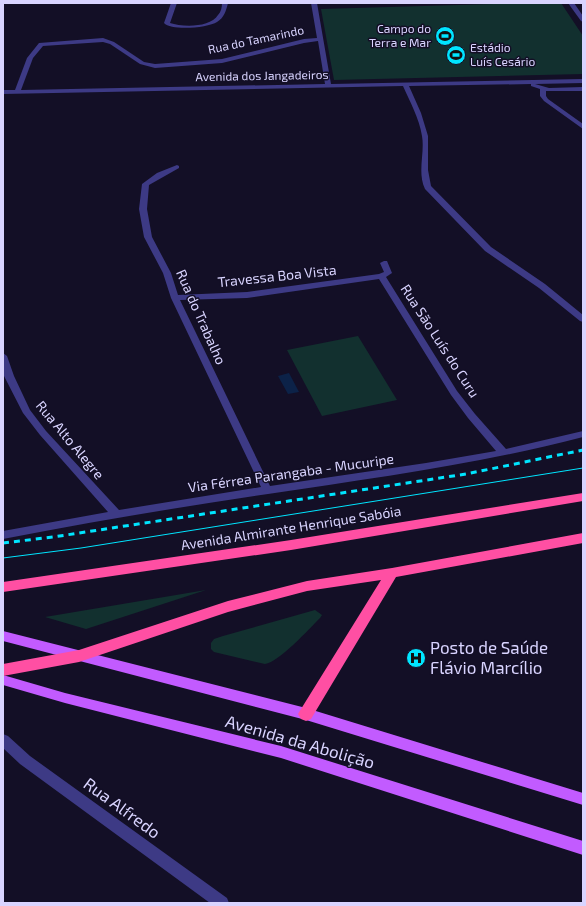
<svg xmlns="http://www.w3.org/2000/svg" width="586" height="906" font-family="'Exo 2',sans-serif">
	<style>
		.green { fill: #12302f }
		.water { fill: #0c2248 }
		.lines { fill: none; stroke-linecap: round; stroke-linejoin: round }
		.minor { fill: #3d3a85; fill-rule: evenodd }
		.major { fill: #c25bff; fill-rule: evenodd }
		.highway { fill: #ff4fa3; fill-rule: evenodd }
		.tram { stroke: #00e5ff; stroke-width: 1 }
		.rail { stroke: #00e5ff; stroke-width: 3; stroke-dasharray: 6 5; stroke-linecap: butt }
		.labels { text-anchor: middle; stroke-width: 3; stroke-linejoin: round; paint-order: stroke }
		.far-poi-label { font-size: 12px; fill: #d9d4ff; stroke: #130f26; text-anchor: end }
		.far-street-label { font-size: 12px; fill: #d9d4ff; stroke: #130f26 }
		.street-label { font-size: 14px; fill: #d9d4ff; stroke: #130f26 }
		.near-poi-label { font-size: 17px; fill: #d9d4ff; stroke: #130f26; text-anchor: start }
		.near-street-label { font-size: 17px; fill: #d9d4ff; stroke: #130f26 }
	</style>
	<rect width="100%" height="100%" fill="#130f26"/>
	<!-- green -->
	<path class="green" d="M 530,3 L 561,3 L 583,36 L 583,74 L 334,80 L 321,9 Z
		M 358,336 L 397,400 L 322,416 L 287,350 Z
		M 206,590 L 86,629 L 45,617 Z
		M 315,610 L 322,615 L 320,618 C 309,629 279,662 265,664 L 214,652 L 211,649 L 211,643 L 214,639 L 223,636 Z"/>
	<!-- water -->
	<path class="water" d="M 289,373 L 299,392 L 288,394 L 278,376 Z"/>
	<g class="lines">
		<!-- minor -->
		<path class="minor" d="M 171,3 L 177,3 L 170,23 C 182,27 210,28 218,15 C 221,12 222,7 222,3 L 228,3 C 226,11 224,18 217,22 C 208,28 171,31 164,23 Z
			M 311,3 L 317,3 L 331,84 L 583,79 L 583,83 L 535,84 L 549,88 L 583,87 L 583,91 L 546,91 L 546,96 L 548,99 L 583,124 L 583,129 L 544,101 L 540,96 L 540,89 L 531,86 L 531,84 L 409,86 L 421,113 L 428,136 L 428,170 L 431,186 L 491,247 L 545,284 L 583,315 L 583,322 L 580,321 L 539,288 L 485,251 L 425,189 C 417,172 425,153 422,136 C 419,118 410,102 403,86 L 3,94 L 3,90 L 15,90 L 27,58 L 39,43 L 103,38 L 114,42 L 144,62 L 155,64 L 222,59 L 304,39 L 317,38 ZM 318,41 L 325,84 L 21,90 L 33,58 L 43,46 L 103,42 L 110,44 L 140,64 L 155,68 L 222,63 L 304,43 Z
			M 568,3 L 574,3 L 583,16 L 583,22 L 581,21 Z
			M 177,165 L 179,166 L 179,168 L 149,185 L 147,209 L 152,237 L 171,273 L 178,295 L 247,292 L 379,274 L 384,272 L 380,263 L 384,261 L 387,261 L 392,273 L 386,277 L 457,391 L 475,414 L 506,449 L 583,431 L 583,437 C 479,464 374,478 268,494 C 179,507 91,522 3,539 L 3,531 L 108,512 L 40,435 L 23,413 L 4,376 L 3,353 L 7,356 L 14,376 L 30,410 L 46,431 L 119,510 L 261,487 L 171,298 L 163,273 L 144,237 L 139,209 L 142,184 L 157,173 ZM 379,279 L 451,395 L 468,418 L 496,451 L 426,463 L 270,486 L 180,300 L 247,298 Z
			M 3,734 L 8,736 L 30,756 L 227,898 L 229,903 L 210,903 L 20,764 L 3,748 Z"/>
		<!-- major -->
		<path class="major" d="M 3,631 L 306,708 L 583,793 L 583,805 L 306,720 L 3,641 Z
			M 3,675 L 65,693 L 281,746 L 583,841 L 583,855 L 281,758 L 65,703 L 3,685 Z"/>
		<!-- highway -->
		<path class="highway" d="M 583,493 L 583,501 L 291,550 L 3,592 L 3,582 L 291,540 Z
			M 583,533 L 583,543 L 396,577 L 311,719 L 306,721 L 301,719 L 298,714 L 301,709 L 381,580 L 307,591 L 228,612 L 79,662 L 3,676 L 3,664 L 79,650 L 228,601 L 307,581 L 392,568 Z"/>
		<!-- tram -->
		<path class="tram" d="M 3,558 L 81,548 L 583,468"/>
		<!-- rail -->
		<path class="rail" d="M 3,543 L 53,537 L 466,474 L 583,450"/>
	</g>
	<!-- icons -->
	<defs>
		<g id="stadium-disc" transform="scale(1)"><circle r="9.5" fill="#00e5ff" stroke="#130f26"/><path d="M0-5a6.5 5 0 1 0 0 10a6.5 5 0 1 0 0-10ZM-3.5-1.8h7v3.6h-7Z" fill="#111"/></g>
		<g id="hospital-disc" transform="scale(1)"><circle r="9.5" fill="#00e5ff" stroke="#130f26"/><path d="M-5-5h3v3.5h4V-5h3V5h-3V1.5h-4V5h-3Z" fill="#111"/></g>
	</defs>
	<g fill-rule="evenodd">
		<use href="#stadium-disc" x="445" y="36"/>
		<use href="#stadium-disc" x="456" y="55"/>
		<use href="#hospital-disc" x="416" y="658"/>
	</g>
	<g class="labels">
		<!-- far-poi labels -->
		<g class="far-poi-label">
			<text x="431" y="33">Campo do<tspan x="431" dy="14">Terra e Mar</tspan></text>
			<text x="470" y="52" text-anchor="start">Estádio<tspan x="470" dy="14">Luís Cesário</tspan></text>
		</g>
		<!-- far-street labels -->
		<g class="far-street-label">
			<text transform="translate(256 40) rotate(-12)" y="4">Rua do Tamarindo</text>
			<text transform="translate(262 76) rotate(-1)" y="4">Avenida dos Jangadeiros</text>
		</g>
		<!-- street labels -->
		<g class="street-label">
			<text transform="translate(277 276) rotate(-6)" y="5">Travessa Boa Vista</text>
			<text transform="translate(201 317) rotate(66)" y="5">Rua do Trabalho</text>
			<text transform="translate(440 341) rotate(57)" y="5">Rua São Luís do Curu</text>
			<text transform="translate(70 440) rotate(50)" y="5">Rua Alto Alegre</text>
			<text transform="translate(291 473) rotate(-8)" y="5">Via Férrea Parangaba - Mucuripe</text>
			<text transform="translate(291 528) rotate(-9)" y="5">Avenida Almirante Henrique Sabóia</text>
		</g>
		<!-- near-poi labels -->
		<g class="near-poi-label">
			<text x="430" y="654">Posto de Saúde<tspan x="430" dy="20">Flávio Marcílio</tspan></text>
		</g>
		<!-- near-street labels -->
		<g class="near-street-label">
			<text transform="translate(300 742) rotate(16)" y="6">Avenida da Abolição</text>
			<text transform="translate(122 808) rotate(36)" y="6">Rua Alfredo</text>
		</g>
	</g>
	<!-- border -->
	<rect width="586" height="906" fill="none" stroke="#d9d4ff" stroke-width="8"/>
</svg>
